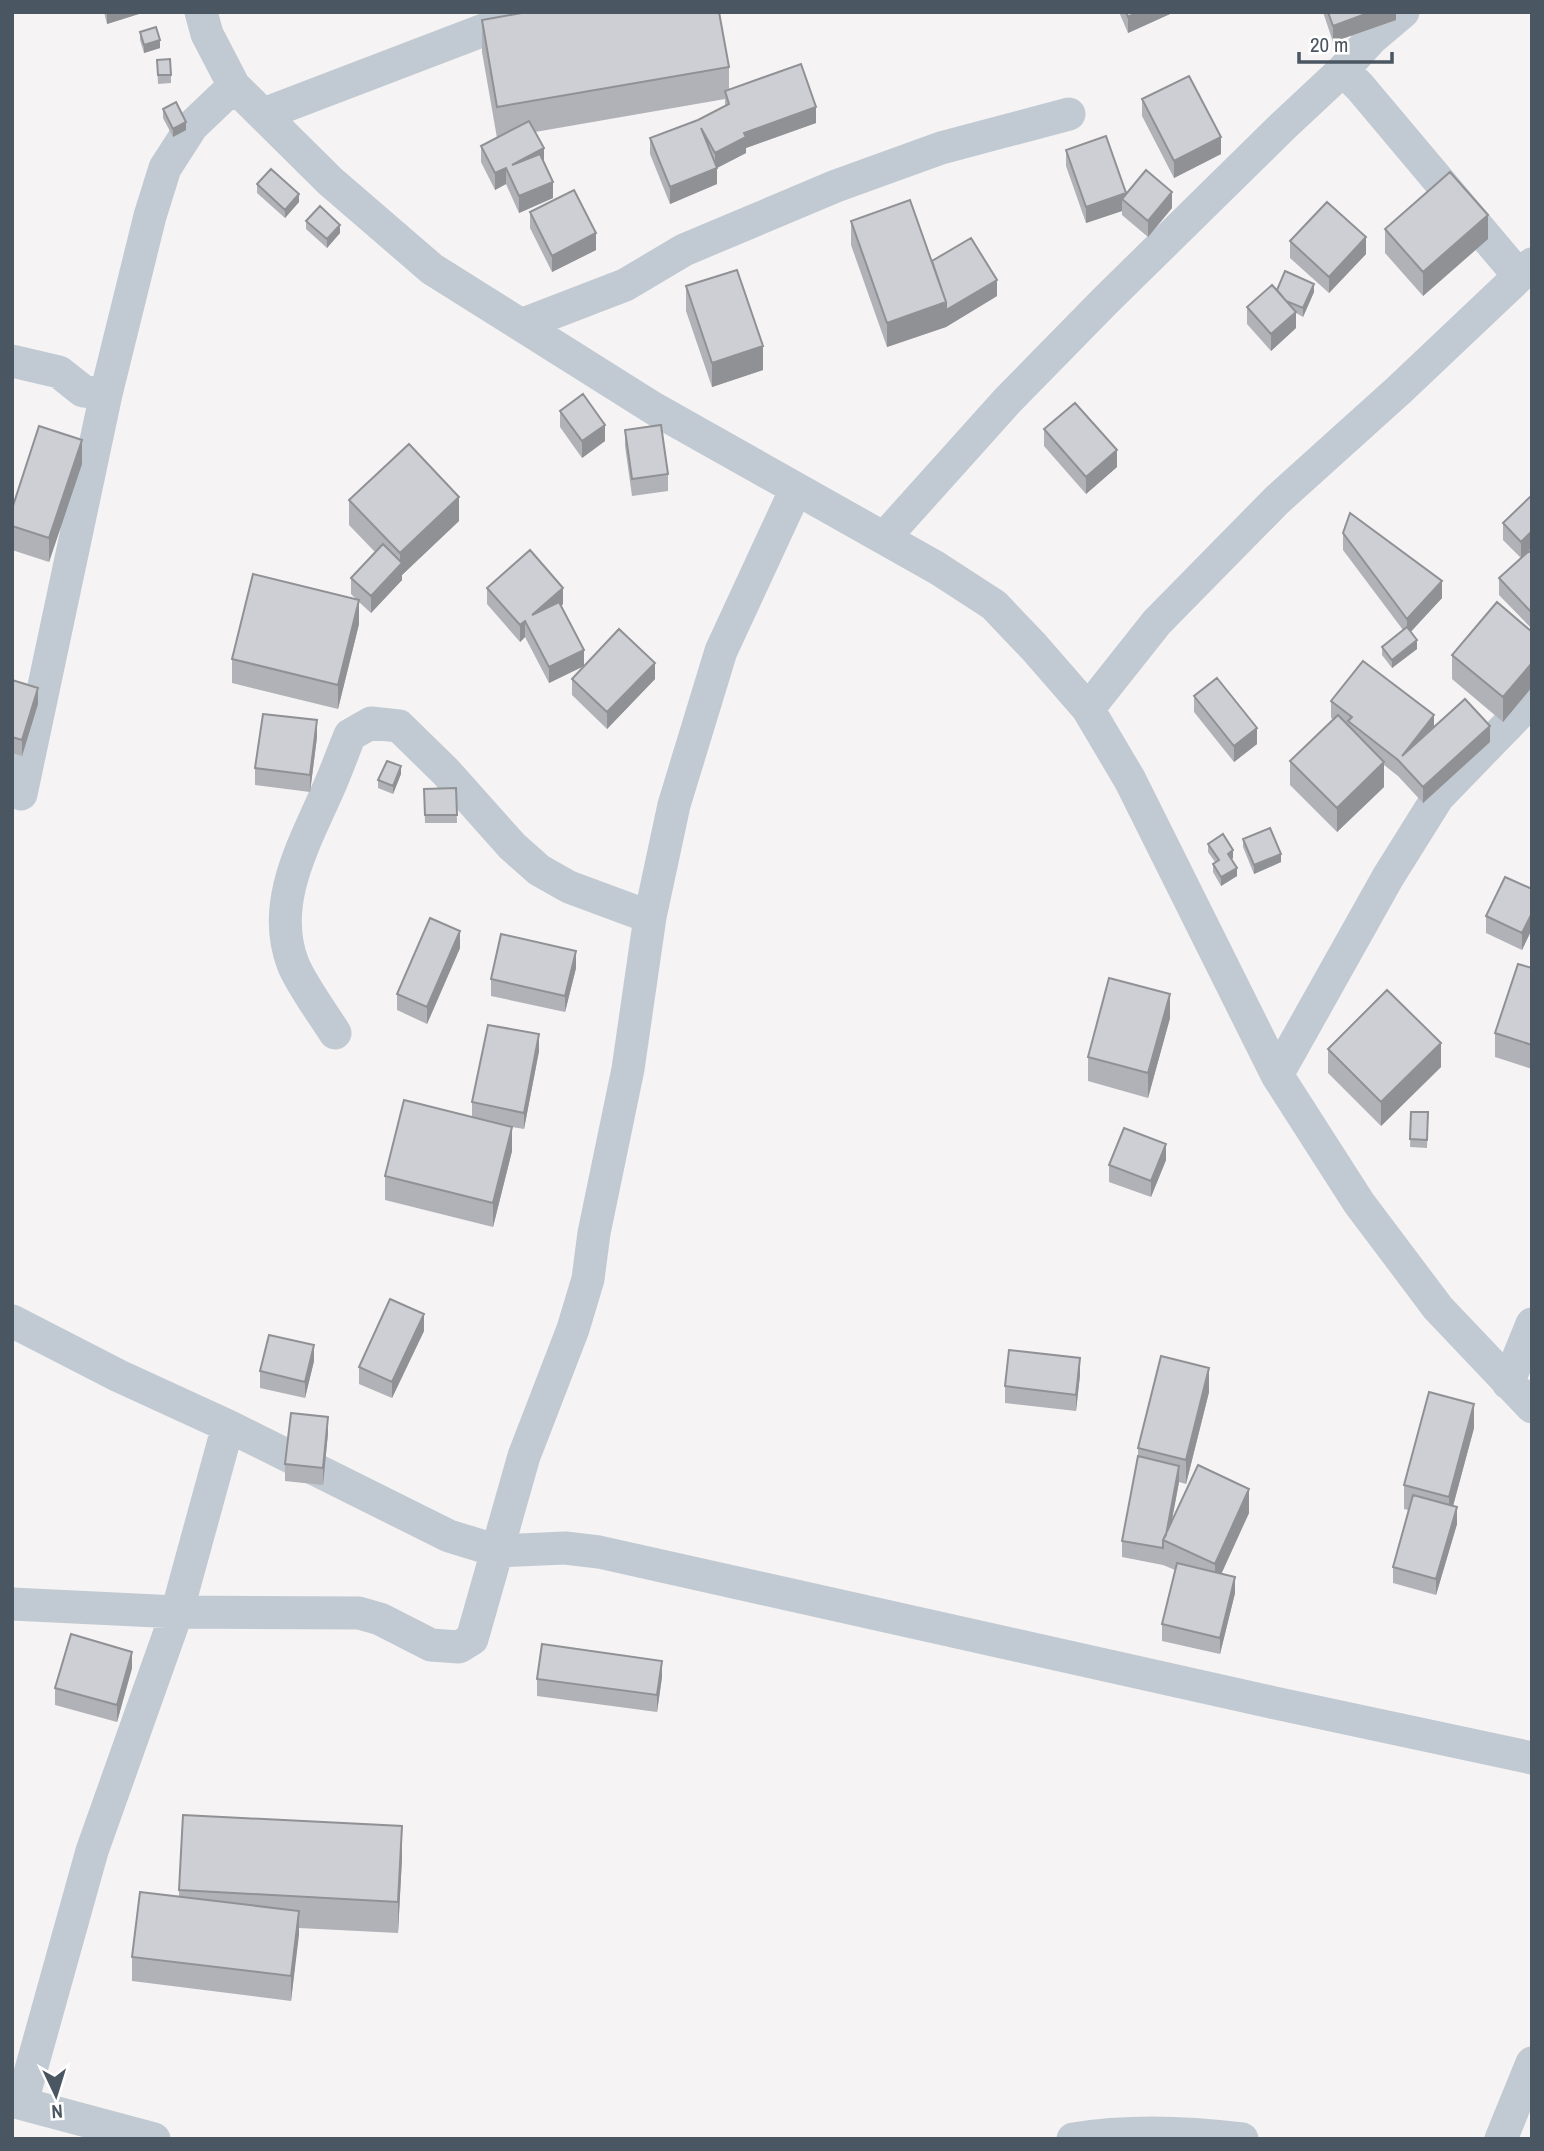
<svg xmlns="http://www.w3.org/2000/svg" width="1544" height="2151" font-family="'Archivo Narrow',sans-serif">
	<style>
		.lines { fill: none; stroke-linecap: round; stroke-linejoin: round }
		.minor { stroke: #c1cad2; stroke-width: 33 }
		.wall { fill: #b0b2b7 }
		.shaded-wall { fill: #909195 }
		.building { fill: #cdcfd5; stroke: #909195; stroke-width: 2 }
	</style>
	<rect width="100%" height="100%" fill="#f5f3f3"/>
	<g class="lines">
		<!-- minor -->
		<path class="minor" d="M 201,12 L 207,34 L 234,86 L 330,181 L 432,269 L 653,408 L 937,568 L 994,605 L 1034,647 L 1088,709 L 1130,780 L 1277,1075 L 1359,1203 L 1438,1308 L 1532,1407
			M 1343,70 L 1360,87 L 1519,276
			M 264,114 L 531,12
			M 521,325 L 625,285 L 684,250 L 836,186 L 941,148 L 1069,114
			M 12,361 L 59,372 L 83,391 L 106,394 L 150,216 L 165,168 L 192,126 L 234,86
			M 884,538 L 1007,401 L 1104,302 L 1282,127 L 1343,70 L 1371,39 L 1403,12
			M 1088,709 L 1157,622 L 1277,500 L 1399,390 L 1532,264
			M 21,794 L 106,394
			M 335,1033 C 323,1014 301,984 293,964 C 269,902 306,841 330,785 C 337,769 343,752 350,735 L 371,723 L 399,726 L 446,772 L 512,846 L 539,870 L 569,887 L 650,917
			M 1277,1075 L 1388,877 L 1438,797 L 1532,700
			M 12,1321 L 119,1376 L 228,1426 L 449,1536 L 498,1551 L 565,1548 L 599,1552 L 1275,1703 L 1532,1758
			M 1508,1383 L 1532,1324
			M 12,1604 L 177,1612 L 359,1613 L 380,1619 L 431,1645 L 459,1647 L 472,1639 L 524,1456 L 573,1329 L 588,1279 L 594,1233 L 628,1069 L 650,917 L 674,805 L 721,651 L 796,489
			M 12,2101 L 154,2139
			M 22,2102 L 92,1851 L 177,1612 L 228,1426
			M 1073,2139 C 1129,2130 1185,2132 1242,2139
			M 1501,2139 L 1532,2063"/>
	</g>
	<!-- wall -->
	<path class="wall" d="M 104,12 L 142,12 L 142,13 L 107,24 Z
		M 1119,12 L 1170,12 L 1170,14 L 1128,33 Z
		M 1323,12 L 1396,12 L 1396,20 L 1333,42 Z
		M 482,20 L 729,67 L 729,90 L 816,123 L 746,148 L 746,153 L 717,168 L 717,184 L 670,204 L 650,154 L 650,138 L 698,120 L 725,106 L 725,99 L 535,132 L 553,198 L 519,213 L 506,184 L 495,190 L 481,162 L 481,146 L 497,138 L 482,52 Z
		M 140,32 L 160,48 L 144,53 L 140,40 Z
		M 157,60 L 171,75 L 171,83 L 158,84 Z
		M 1142,99 L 1221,154 L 1174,178 L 1142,116 Z
		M 163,109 L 186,130 L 173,137 L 163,118 Z
		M 1066,150 L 1126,193 L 1172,208 L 1148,237 L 1122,215 L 1122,211 L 1086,223 L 1066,166 Z
		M 257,184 L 299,202 L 285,218 L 257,193 Z
		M 530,212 L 596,250 L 552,272 L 530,228 Z
		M 306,221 L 340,233 L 327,248 L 306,229 Z
		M 851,221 L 932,261 L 997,296 L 946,327 L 887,347 L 851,245 Z
		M 1385,229 L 1488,239 L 1423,296 L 1385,253 Z
		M 1290,241 L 1366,254 L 1329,293 L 1290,258 Z
		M 686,286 L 763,370 L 712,387 L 686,311 Z
		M 1277,290 L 1314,292 L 1303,317 L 1296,313 L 1296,328 L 1271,351 L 1247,324 L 1247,307 Z
		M 560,411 L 605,441 L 582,458 L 560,427 Z
		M 1044,429 L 1117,467 L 1086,494 L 1044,446 Z
		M 625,430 L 668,474 L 668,491 L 632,496 L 625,446 Z
		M 82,464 L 49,562 L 12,550 L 12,509 Z
		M 1532,495 L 1532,547 L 1526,554 L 1532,554 L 1532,629 L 1499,595 L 1499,578 L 1521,558 L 1503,540 L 1503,523 Z
		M 349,500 L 459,521 L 402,575 L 402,580 L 371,613 L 359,602 L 359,624 L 338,709 L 232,683 L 232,659 L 356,599 L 351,594 L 351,578 L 375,552 L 349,525 Z
		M 1343,533 L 1442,598 L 1410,632 L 1417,649 L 1392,668 L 1382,655 L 1382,647 L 1403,630 L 1343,550 Z
		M 487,588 L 563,604 L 561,606 L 584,666 L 549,683 L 525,637 L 520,642 L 487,604 Z
		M 1532,632 L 1532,687 L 1503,722 L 1452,679 L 1452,655 Z
		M 572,679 L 655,679 L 607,729 L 572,695 Z
		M 12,680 L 38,704 L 22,756 L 12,753 Z
		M 1194,696 L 1257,744 L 1234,762 L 1194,712 Z
		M 1331,701 L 1434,727 L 1490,742 L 1423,803 L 1398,776 L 1384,765 L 1384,787 L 1337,832 L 1290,785 L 1290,761 L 1333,719 L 1331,718 Z
		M 317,737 L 310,792 L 255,785 L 255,768 Z
		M 401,774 L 393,794 L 378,788 L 378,780 Z
		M 456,788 L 457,823 L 425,823 L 424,789 Z
		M 1243,839 L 1281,862 L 1254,874 L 1243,847 Z
		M 1208,844 L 1233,858 L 1231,860 L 1237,876 L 1221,886 L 1213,872 L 1213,864 L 1215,862 L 1208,852 Z
		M 1532,889 L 1532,929 L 1522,950 L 1486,933 L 1486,916 Z
		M 460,948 L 427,1024 L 397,1010 L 397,994 Z
		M 576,968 L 565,1012 L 491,996 L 491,979 Z
		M 1532,968 L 1532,1069 L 1495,1057 L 1495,1033 Z
		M 1170,1018 L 1148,1098 L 1088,1081 L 1088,1057 Z
		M 1328,1049 L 1441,1067 L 1381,1126 L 1328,1073 Z
		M 539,1051 L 524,1129 L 512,1127 L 512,1151 L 493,1227 L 385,1200 L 385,1176 L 472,1117 L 472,1102 Z
		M 1411,1112 L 1428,1112 L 1427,1148 L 1410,1147 Z
		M 1166,1160 L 1151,1197 L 1109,1182 L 1109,1165 Z
		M 424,1331 L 392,1398 L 359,1384 L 359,1367 Z
		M 314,1361 L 305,1398 L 260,1388 L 260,1371 Z
		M 1080,1375 L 1076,1411 L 1005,1403 L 1005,1386 Z
		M 1209,1392 L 1186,1484 L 1179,1482 L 1171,1523 L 1249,1513 L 1221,1573 L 1235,1593 L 1220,1654 L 1162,1641 L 1162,1624 L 1175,1570 L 1163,1565 L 1122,1557 L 1122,1541 L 1138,1456 L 1138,1448 Z
		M 1474,1428 L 1453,1506 L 1457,1524 L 1436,1595 L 1393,1583 L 1393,1567 L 1408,1510 L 1404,1509 L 1404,1485 Z
		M 328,1433 L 323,1485 L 285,1481 L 285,1464 Z
		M 132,1668 L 117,1722 L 55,1705 L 55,1688 Z
		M 662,1677 L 657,1712 L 537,1696 L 537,1679 Z
		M 402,1858 L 398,1933 L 299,1928 L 291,2001 L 132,1981 L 132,1957 L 179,1897 L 179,1890 Z"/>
	<!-- shaded-wall -->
	<path class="shaded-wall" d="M 107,12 L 142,12 L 142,13 L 107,24 Z
		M 1138,12 L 1170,12 L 1170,14 L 1128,33 L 1128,17 Z
		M 1371,12 L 1396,12 L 1396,20 L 1333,42 L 1333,26 Z
		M 160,40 L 160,48 L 144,53 L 144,45 Z
		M 816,107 L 816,123 L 746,148 L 746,153 L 717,168 L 717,184 L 670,204 L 670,187 L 715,169 L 715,153 L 744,133 Z
		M 186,122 L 186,130 L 173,137 L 173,129 Z
		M 1221,137 L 1221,154 L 1174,178 L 1174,161 Z
		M 544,148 L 544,165 L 512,165 Z
		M 506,168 L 506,184 L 495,190 L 495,173 Z
		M 553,182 L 553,198 L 519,213 L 519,196 Z
		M 1172,192 L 1172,208 L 1148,237 L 1148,221 Z
		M 1126,193 L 1122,199 L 1122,211 L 1086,223 L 1086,207 Z
		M 299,194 L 299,202 L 285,218 L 285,210 Z
		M 1488,215 L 1488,239 L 1423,296 L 1423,272 Z
		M 340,225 L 340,233 L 327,248 L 327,239 Z
		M 596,233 L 596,250 L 552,272 L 552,256 Z
		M 1366,237 L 1366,254 L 1329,293 L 1329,277 Z
		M 997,280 L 997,296 L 946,327 L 887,347 L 887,323 Z
		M 1314,284 L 1314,292 L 1303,317 L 1303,308 Z
		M 1296,312 L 1296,328 L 1271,351 L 1271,334 Z
		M 763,346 L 763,370 L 712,387 L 712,363 Z
		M 605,425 L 605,441 L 582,458 L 582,441 Z
		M 82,440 L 82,464 L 49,562 L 49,538 Z
		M 1117,450 L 1117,467 L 1086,494 L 1086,477 Z
		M 459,497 L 459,521 L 402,575 L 402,580 L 371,613 L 371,596 L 400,566 L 400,553 Z
		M 1532,531 L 1532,547 L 1521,558 L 1521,542 Z
		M 1442,581 L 1442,598 L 1407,636 L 1407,619 Z
		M 563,588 L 563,604 L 532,631 L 532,615 Z
		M 359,600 L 359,624 L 338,709 L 338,685 Z
		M 525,621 L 525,637 L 520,642 L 520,625 Z
		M 1417,640 L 1417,649 L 1392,668 L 1392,660 Z
		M 584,650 L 584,666 L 549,683 L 549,667 Z
		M 655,663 L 655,679 L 607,729 L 607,712 Z
		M 1532,663 L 1532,687 L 1503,722 L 1503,697 Z
		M 38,688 L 38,704 L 22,756 L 22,740 Z
		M 1434,715 L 1434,731 L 1402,756 Z
		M 317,720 L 317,737 L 310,792 L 310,775 Z
		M 1490,726 L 1490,742 L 1423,803 L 1423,787 Z
		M 1257,728 L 1257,744 L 1234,762 L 1234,746 Z
		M 1384,762 L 1384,787 L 1337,832 L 1337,808 Z
		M 401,766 L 401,774 L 393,794 L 393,786 Z
		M 1233,850 L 1233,858 L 1228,862 L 1228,854 Z
		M 1281,854 L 1281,862 L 1254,874 L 1254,865 Z
		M 1237,868 L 1237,876 L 1221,886 L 1221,877 Z
		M 1532,913 L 1532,929 L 1522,950 L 1522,933 Z
		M 460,931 L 460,948 L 427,1024 L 427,1007 Z
		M 576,951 L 576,968 L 565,1012 L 565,996 Z
		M 1170,994 L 1170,1018 L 1148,1098 L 1148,1073 Z
		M 539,1034 L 539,1051 L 524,1129 L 524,1113 Z
		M 1441,1043 L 1441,1067 L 1381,1126 L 1381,1102 Z
		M 512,1127 L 512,1151 L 493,1227 L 493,1203 Z
		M 1166,1144 L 1166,1160 L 1151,1197 L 1151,1181 Z
		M 424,1314 L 424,1331 L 392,1398 L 392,1382 Z
		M 314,1345 L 314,1361 L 305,1398 L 305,1382 Z
		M 1080,1358 L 1080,1375 L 1076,1411 L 1076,1395 Z
		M 1209,1368 L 1209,1392 L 1186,1484 L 1186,1460 Z
		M 1474,1404 L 1474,1428 L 1449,1521 L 1449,1497 Z
		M 328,1417 L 328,1433 L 323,1485 L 323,1468 Z
		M 1179,1466 L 1179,1482 L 1168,1542 L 1165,1541 Z
		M 1249,1489 L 1249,1513 L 1215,1588 L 1215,1564 Z
		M 1457,1507 L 1457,1524 L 1436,1595 L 1436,1579 Z
		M 1235,1577 L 1235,1593 L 1220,1654 L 1220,1638 Z
		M 132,1652 L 132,1668 L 117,1722 L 117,1705 Z
		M 662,1661 L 662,1677 L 657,1712 L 657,1695 Z
		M 402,1826 L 402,1858 L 398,1933 L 398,1902 Z
		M 299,1911 L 299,1935 L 291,2001 L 291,1976 Z"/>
	<!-- building -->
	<path class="building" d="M 527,12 L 719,12 L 729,67 L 497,107 L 482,20 Z
		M 1126,12 L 1138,12 L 1128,17 Z
		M 1328,12 L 1371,12 L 1333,26 Z
		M 156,27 L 160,40 L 144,45 L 140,32 Z
		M 170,59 L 171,75 L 158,75 L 157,60 Z
		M 801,64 L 816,107 L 744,133 L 746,137 L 715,153 L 701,128 L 717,168 L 670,187 L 650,138 L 698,120 L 729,104 L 725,91 Z
		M 1189,76 L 1221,137 L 1174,161 L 1142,99 Z
		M 176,102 L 186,122 L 173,129 L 163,109 Z
		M 529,121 L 544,148 L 512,165 L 540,154 L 553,182 L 519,196 L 506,168 L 495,173 L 481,146 Z
		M 1106,136 L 1126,193 L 1086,207 L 1066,150 Z
		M 271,169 L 299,194 L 285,210 L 257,184 Z
		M 1146,170 L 1172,192 L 1148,221 L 1122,199 Z
		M 1450,172 L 1488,215 L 1423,272 L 1385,229 Z
		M 574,190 L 596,233 L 552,256 L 530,212 Z
		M 910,200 L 946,302 L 887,323 L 851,221 Z
		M 1327,202 L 1366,237 L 1329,277 L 1290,241 Z
		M 320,206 L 340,225 L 327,239 L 306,221 Z
		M 971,238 L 997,280 L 946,310 L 946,302 L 932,261 Z
		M 737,270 L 763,346 L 712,363 L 686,286 Z
		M 1285,271 L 1314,284 L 1303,308 L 1286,301 L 1277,290 Z
		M 1272,285 L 1296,312 L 1271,334 L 1247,307 Z
		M 583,394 L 605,425 L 582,441 L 560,411 Z
		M 1075,403 L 1117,450 L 1086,477 L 1044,429 Z
		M 661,425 L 668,474 L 632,479 L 625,430 Z
		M 39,426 L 82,440 L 49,538 L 12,526 L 12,509 Z
		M 409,444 L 459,497 L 400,553 L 349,500 Z
		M 1532,495 L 1532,531 L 1521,542 L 1503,523 Z
		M 1350,513 L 1442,581 L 1407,619 L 1343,533 Z
		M 383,544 L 402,563 L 371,596 L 351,578 Z
		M 530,550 L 563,588 L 532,615 L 559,602 L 584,650 L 549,667 L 525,621 L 520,625 L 487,588 Z
		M 1529,551 L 1532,554 L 1532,613 L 1499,578 Z
		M 253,574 L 359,600 L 338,685 L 232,659 Z
		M 1497,602 L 1532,632 L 1532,663 L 1503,697 L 1452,655 Z
		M 1407,627 L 1417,640 L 1392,660 L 1382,647 Z
		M 619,629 L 655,663 L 607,712 L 572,679 Z
		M 1363,661 L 1434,715 L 1402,756 L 1465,699 L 1490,726 L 1423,787 L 1398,760 L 1348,721 L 1352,717 L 1331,701 Z
		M 1217,678 L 1257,728 L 1234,746 L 1194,696 Z
		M 12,680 L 38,688 L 22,740 L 12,737 Z
		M 263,714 L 317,720 L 310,775 L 255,768 Z
		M 1338,715 L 1384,762 L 1337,808 L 1290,761 Z
		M 387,761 L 401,766 L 393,786 L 378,780 Z
		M 456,788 L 457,815 L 425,815 L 424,789 Z
		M 1270,828 L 1281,854 L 1254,865 L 1243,839 Z
		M 1223,834 L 1233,850 L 1228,854 L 1237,868 L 1221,877 L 1213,864 L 1219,860 L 1208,844 Z
		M 1505,877 L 1532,889 L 1532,913 L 1522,933 L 1486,916 Z
		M 430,918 L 460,931 L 427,1007 L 397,994 Z
		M 501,934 L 576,951 L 565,996 L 491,979 Z
		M 1518,964 L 1532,968 L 1532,1045 L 1495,1033 Z
		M 1109,978 L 1170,994 L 1148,1073 L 1088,1057 Z
		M 1387,990 L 1441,1043 L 1381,1102 L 1328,1049 Z
		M 488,1025 L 539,1034 L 524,1113 L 472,1102 Z
		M 404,1100 L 512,1127 L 493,1203 L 385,1176 Z
		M 1411,1112 L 1428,1112 L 1427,1140 L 1410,1139 Z
		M 1124,1128 L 1166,1144 L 1151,1181 L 1109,1165 Z
		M 390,1299 L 424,1314 L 392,1382 L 359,1367 Z
		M 269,1335 L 314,1345 L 305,1382 L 260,1371 Z
		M 1009,1350 L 1080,1358 L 1076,1395 L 1005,1386 Z
		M 1161,1356 L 1209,1368 L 1186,1460 L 1138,1448 Z
		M 1429,1392 L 1474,1404 L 1449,1497 L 1404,1485 Z
		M 291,1413 L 328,1417 L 323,1468 L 285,1464 Z
		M 1138,1456 L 1179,1466 L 1166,1535 L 1163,1540 L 1163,1548 L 1122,1541 Z
		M 1198,1465 L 1249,1489 L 1215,1564 L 1163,1540 Z
		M 1413,1495 L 1457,1507 L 1436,1579 L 1393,1567 Z
		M 1177,1563 L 1235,1577 L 1220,1638 L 1162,1624 Z
		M 71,1634 L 132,1652 L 117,1705 L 55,1688 Z
		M 542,1644 L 662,1661 L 657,1695 L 537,1679 Z
		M 183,1815 L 402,1826 L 398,1902 L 179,1890 Z
		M 140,1892 L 299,1911 L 291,1976 L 132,1957 Z"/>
	<!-- border -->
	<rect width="1544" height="2151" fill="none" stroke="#4a5661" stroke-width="28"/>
	<!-- north arrow -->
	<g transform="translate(56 2095) rotate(176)" stroke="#ffffff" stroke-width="5" paint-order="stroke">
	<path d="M0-5L12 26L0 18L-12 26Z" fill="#4a5661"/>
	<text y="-10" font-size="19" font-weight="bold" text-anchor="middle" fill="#4a5661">N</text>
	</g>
	<!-- scale -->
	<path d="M1299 52v10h93v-10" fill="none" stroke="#4a5661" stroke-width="3.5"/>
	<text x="1310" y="52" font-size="21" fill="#4a5661" stroke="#ffffff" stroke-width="5" paint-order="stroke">20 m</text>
</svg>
